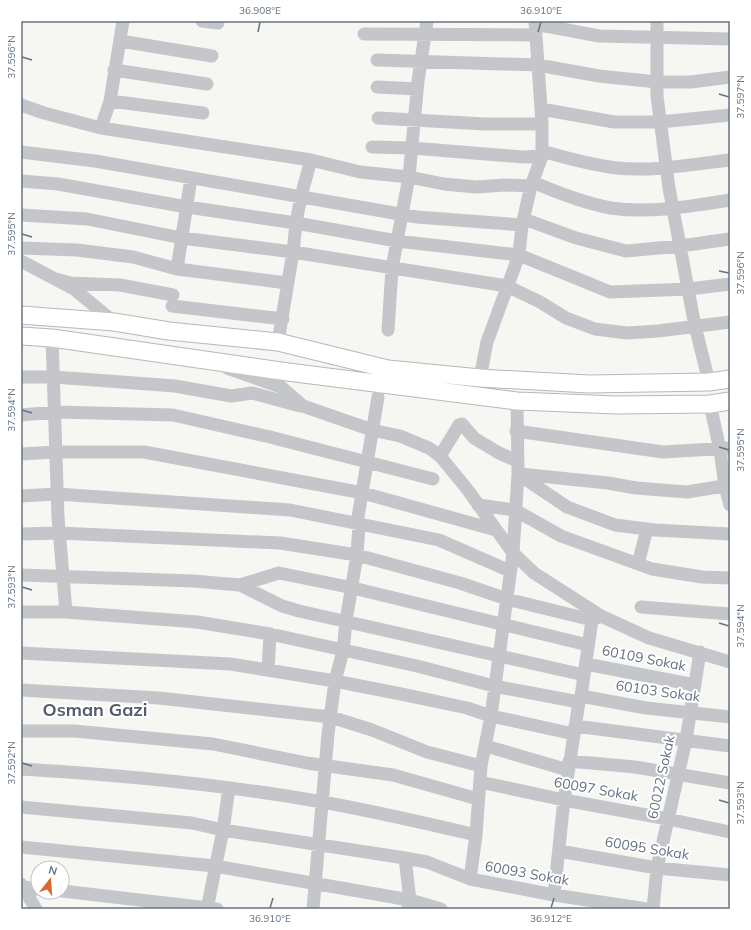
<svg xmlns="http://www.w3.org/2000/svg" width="751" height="930" font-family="Mulish,sans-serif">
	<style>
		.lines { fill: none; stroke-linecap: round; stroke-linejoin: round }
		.major-casing { stroke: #b5b8bc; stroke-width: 19 }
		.minor { stroke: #c4c6ca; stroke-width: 13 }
		.major { stroke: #fff; stroke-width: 17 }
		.ticks { fill: none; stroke: #677382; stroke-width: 1.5 }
		.labels { text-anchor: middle; stroke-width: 4; stroke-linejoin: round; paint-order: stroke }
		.street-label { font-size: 14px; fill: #677382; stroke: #fff }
		.district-label { font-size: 18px; font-weight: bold; fill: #545d68; stroke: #fff }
		.neatline { fill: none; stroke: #677382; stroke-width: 1.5 }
		.ticks-label { font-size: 10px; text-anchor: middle; fill: #677382 }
	</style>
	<rect width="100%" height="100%" fill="#f6f6f3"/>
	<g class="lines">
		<!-- major casing -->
		<g class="major-casing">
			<path id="major" d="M 21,315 L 114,322 L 169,331 L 278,342 L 388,369 L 480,378 L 589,384 L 709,382 L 730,379
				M 21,336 L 52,338 L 288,372 L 517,401 L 616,405 L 710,404 L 730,401"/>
		</g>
		<!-- minor -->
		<path class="minor" d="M 202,21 L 218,23
			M 657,21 L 657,96 L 669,188 L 695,326 L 709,382
			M 535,24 L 599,36 L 730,39
			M 364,34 L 536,35
			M 120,41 L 212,56
			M 377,60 L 538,65 L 599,76 L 657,82 L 691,82 L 730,77
			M 114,70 L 207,84
			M 377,87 L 417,89
			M 110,101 L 203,113
			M 21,105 L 44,113 L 101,128 L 311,160 L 360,172 L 409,177 L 444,184 L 476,187 L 505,185 L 531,186
			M 541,109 L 614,122 L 660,122 L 730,115
			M 378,118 L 485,124 L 542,124
			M 101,128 L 110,101 L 123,21
			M 372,147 L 412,148 L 523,157 L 542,156
			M 542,151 C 566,158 592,165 617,168 C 653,172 694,164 730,160
			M 21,152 L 95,161 L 417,217 L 522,225
			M 21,181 L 58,184 L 187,207 L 296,223 L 397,241 L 519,255 L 610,292 L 689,289 L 730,284
			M 533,182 C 558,193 584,203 611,208 C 650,214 692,206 730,200
			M 21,215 L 87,219 L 182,238 L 293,252 L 507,286 L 540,302 L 566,318 L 595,329 L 627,333 L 658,331 L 730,322
			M 524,219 L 576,238 L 626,251 L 680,246 L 730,239
			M 21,248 L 77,250 L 133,257 L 177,269 L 287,283
			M 21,261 L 74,289 L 114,322
			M 177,269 L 191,178
			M 56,279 L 70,283 L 120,285 L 173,295
			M 172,306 L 283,319
			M 388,330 L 392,268 L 409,177 L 418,81 L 427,21
			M 52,338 L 58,517 L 66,612
			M 278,342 L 293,252 L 296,223 L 301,196 L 311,160
			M 227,368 L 281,387 L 303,406 L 372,430 L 400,436 L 429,448 L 440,456 L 467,489 L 513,553 L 534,573 L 601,616 L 649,638 L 730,662
			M 21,377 L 54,377 L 175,386 L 231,396 L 252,393 L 300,406
			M 480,378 L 487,342 L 519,255 L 522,225 L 531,186 L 542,156 L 542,124 L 535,21
			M 710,404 L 720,450 L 725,486 L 730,505
			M 21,415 L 55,412 L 173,415 L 270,437 L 433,479
			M 516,431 L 663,452 L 730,448
			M 21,454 L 56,452 L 144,452 L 363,493 L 496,530
			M 440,456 L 459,425 L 462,424 L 474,438 L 499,453 L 517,461
			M 518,474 L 567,507 L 615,525 L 655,530 L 730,534
			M 520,474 L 608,483 L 636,488 L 687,492 L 730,485
			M 21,496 L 57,494 L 290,510 L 439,540 L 510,571
			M 478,505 L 515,510 L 561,536 L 652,569 L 702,577 L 730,578
			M 21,534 L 59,533 L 280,543 L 357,555 L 460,583 L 507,599 L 592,620
			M 638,564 L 647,529
			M 21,575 L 193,581 L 240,585 L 282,606 L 299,611 L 584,675
			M 240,585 L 279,573 L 353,588 L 588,645
			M 641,607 L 730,614
			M 21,612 L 66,612 L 197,622 L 270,634 L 417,666 L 494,686 L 579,702
			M 21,653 L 230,664 L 335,681 L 406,695 L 467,708 L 491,716 L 574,734
			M 586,664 L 695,685
			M 268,670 L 270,634
			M 21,690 L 159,698 L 331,717 L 372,730 L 427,752 L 481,766
			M 581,696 L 646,708 L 730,717
			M 575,726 L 730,746
			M 21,731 L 74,731 L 213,744 L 307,763 L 393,775 L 478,799
			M 486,746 L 568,770
			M 569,761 L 635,767 L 730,783
			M 21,769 C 122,775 222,784 322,802 C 373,811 425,823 476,835
			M 480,782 L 564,800 L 668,819 L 730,832
			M 21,807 L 192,823 L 223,830 L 405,858 L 427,862 L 470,879 L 554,895 L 647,909
			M 21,847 L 215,866 L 410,900 L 441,909
			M 559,851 L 657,868 L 730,875
			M 405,858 L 410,900 L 408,907
			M 470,879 L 476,835 L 481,766 L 491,716 L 513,553 L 518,474 L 517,401
			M 21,884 L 36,909
			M 23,887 L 38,889
			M 62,891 L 217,909
			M 554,895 L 564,800 L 579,702 L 581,696 L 592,620 L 599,617
			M 207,909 L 223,830 L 229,788
			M 313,909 L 328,734 L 335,681 L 343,651 L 346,621 L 357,555 L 359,525 L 358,517 L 378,397
			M 653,909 L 657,868 L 686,740 L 700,652"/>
		<!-- major -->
		<use href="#major" class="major"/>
	</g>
	<!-- ticks -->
	<path class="ticks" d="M 258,32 L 260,22M 538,32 L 541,22M 22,57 L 32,60M 719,94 L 729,97M 22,234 L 32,237M 719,271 L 729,273M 22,410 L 32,413M 719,447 L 729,450M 22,587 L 32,590M 719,623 L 729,626M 22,763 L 32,766M 719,800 L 729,803M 270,908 L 273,898M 551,908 L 554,898"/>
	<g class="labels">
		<!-- street labels -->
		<g class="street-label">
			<text transform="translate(644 658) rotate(11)" y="5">60109 Sokak</text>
			<text transform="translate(658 691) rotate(8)" y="5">60103 Sokak</text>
			<text transform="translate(661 777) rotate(-78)" y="5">60022 Sokak</text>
			<text transform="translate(596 789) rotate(10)" y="5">60097 Sokak</text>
			<text transform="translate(647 848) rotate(9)" y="5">60095 Sokak</text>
			<text transform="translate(527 873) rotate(10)" y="5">60093 Sokak</text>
		</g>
		<!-- district labels -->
		<g class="district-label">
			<text x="95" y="716">Osman Gazi</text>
		</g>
	</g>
	<!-- border -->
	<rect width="751" height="930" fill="none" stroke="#ffffff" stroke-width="44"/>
	<!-- north arrow -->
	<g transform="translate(50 880) rotate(17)"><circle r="19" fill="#ffffff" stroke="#c2c7cd"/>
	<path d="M0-3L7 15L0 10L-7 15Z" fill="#d76832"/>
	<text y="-6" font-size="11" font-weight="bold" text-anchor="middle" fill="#677382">N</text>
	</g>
	<rect x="22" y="22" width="707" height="886" class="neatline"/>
	<g class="ticks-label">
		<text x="260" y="14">36.908°E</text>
		<text x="541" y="14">36.910°E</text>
		<text transform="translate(11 57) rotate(-90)" y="4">37.596°N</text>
		<text transform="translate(740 97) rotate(-90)" y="4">37.597°N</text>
		<text transform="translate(11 234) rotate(-90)" y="4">37.595°N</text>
		<text transform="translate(740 273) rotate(-90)" y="4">37.596°N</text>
		<text transform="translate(11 410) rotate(-90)" y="4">37.594°N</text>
		<text transform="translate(740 450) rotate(-90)" y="4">37.595°N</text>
		<text transform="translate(11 587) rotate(-90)" y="4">37.593°N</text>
		<text transform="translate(740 626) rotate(-90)" y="4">37.594°N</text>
		<text transform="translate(11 763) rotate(-90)" y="4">37.592°N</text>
		<text transform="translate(740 803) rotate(-90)" y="4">37.593°N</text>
		<text x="270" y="922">36.910°E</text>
		<text x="551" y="922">36.912°E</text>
	</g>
</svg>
